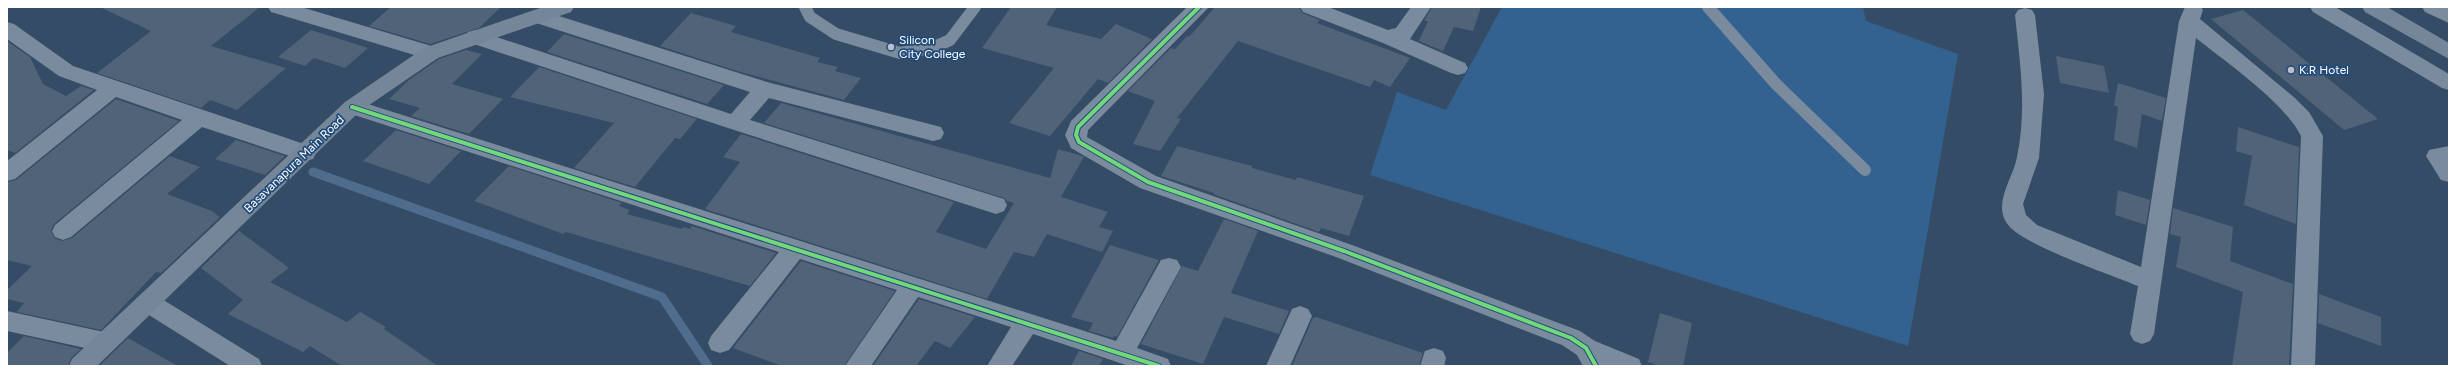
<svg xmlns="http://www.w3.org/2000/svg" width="2456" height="373" font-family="Figtree,sans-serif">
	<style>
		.green { fill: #346290 }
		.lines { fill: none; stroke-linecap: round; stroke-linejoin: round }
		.stream { stroke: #4e6d8e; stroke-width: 9 }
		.building { fill: #506378 }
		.lane { stroke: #798b9d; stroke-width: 12 }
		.street { fill: #798b9d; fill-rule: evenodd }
		.secondary { fill: #758699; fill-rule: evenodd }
		.highway { fill: #7c8c9d; fill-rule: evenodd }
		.cycleway-casing { stroke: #214b7a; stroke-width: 6 }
		.cycleway { stroke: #71d979; stroke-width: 4 }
		.poi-dot { fill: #b8c0c9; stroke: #214b7a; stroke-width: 1.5 }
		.labels { text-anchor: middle; stroke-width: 3.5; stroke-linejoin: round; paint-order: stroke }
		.poi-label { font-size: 12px; fill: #fff; stroke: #214b7a; text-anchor: start }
		.street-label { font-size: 12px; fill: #fff; stroke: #214b7a }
	</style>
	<rect width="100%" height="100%" fill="#354c66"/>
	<!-- green -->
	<path class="green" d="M 1502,7 L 1863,7 L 1866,21 L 1958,54 L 1908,346 L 1370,175 L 1397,92 L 1446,110 Z"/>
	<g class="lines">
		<!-- stream -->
		<path class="stream" d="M 313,172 L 662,297 L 708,366"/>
	</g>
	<!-- building -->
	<path class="building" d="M 100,7 L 260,7 L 211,46 L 286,68 L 237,110 L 210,100 L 201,108 L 97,73 L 151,31 Z
		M 391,7 L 501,7 L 479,28 L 430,44 L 369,26 Z
		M 1011,7 L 1057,7 L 1046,25 L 1101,39 L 1116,24 L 1152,39 L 1108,83 L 1098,79 L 1050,136 L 1009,123 L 1054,68 L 982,48 Z
		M 1215,7 L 1299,7 L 1302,13 L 1320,20 L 1317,23 L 1410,58 L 1390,87 L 1374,80 L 1370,87 L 1238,41 L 1177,118 L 1181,119 L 1160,151 L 1133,144 L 1155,101 L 1128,91 L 1171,48 L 1175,49 L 1187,36 L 1189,37 Z
		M 1432,7 L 1481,7 L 1473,31 L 1454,27 L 1443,51 L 1419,41 L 1428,21 L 1424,21 Z
		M 2243,10 L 2378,119 L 2344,130 L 2211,19 Z
		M 691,13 L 736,26 L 731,32 L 820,58 L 817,62 L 838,67 L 835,71 L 861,78 L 844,100 L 737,71 L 660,46 Z
		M 311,30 L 368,48 L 345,68 L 314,58 L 305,66 L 278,57 Z
		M 564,34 L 724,85 L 707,104 L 547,52 Z
		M 7,41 L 30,57 L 43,84 L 66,96 L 81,86 L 94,90 L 15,153 L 7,150 Z
		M 466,50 L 482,54 L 452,84 L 503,99 L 469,134 L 411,116 L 420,108 L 389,99 L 409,80 L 439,59 Z
		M 2056,56 L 2104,66 L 2109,93 L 2060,83 Z
		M 539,67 L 697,119 L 680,139 L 675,138 L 635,187 L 574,168 L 614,123 L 510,97 Z
		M 2118,83 L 2166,98 L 2162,121 L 2142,114 L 2137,148 L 2114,140 L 2118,107 L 2114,105 Z
		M 116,99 L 179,121 L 54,224 L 51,230 L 54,238 L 62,241 L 72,238 L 170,156 L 200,167 L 167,194 L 212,211 L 220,217 L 161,273 L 156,272 L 101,330 L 17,312 L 24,303 L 7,299 L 7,290 L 32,266 L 7,260 L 7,182 L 16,180 Z
		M 781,103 L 1050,178 L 1058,149 L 1082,156 L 1084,157 L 1061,197 L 1108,212 L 1099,227 L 1113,231 L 1102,252 L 1047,234 L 1034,257 L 1014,252 L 987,299 L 705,209 L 740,162 L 723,157 L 741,134 L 954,202 L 936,232 L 986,249 L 1014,203 L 1007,201 L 1004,198 L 764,123 Z
		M 2238,127 L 2299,147 L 2296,224 L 2244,205 L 2252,156 L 2236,151 Z
		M 396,130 L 461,151 L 429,184 L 363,161 Z
		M 236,140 L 285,156 L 265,175 L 215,159 Z
		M 1177,146 L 1252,166 L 1252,168 L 1296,180 L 1297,177 L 1364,196 L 1349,236 L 1321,228 L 1319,232 L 1213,194 L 1214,193 L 1161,176 Z
		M 509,166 L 622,203 L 619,206 L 630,210 L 627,214 L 682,229 L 684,227 L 690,229 L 692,226 L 776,253 L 750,286 L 566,232 L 563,234 L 474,201 Z
		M 2118,190 L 2150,200 L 2146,225 L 2115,215 Z
		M 2173,208 L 2233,227 L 2230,261 L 2293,284 L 2289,366 L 2232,366 L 2243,292 L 2176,267 L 2181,237 L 2170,234 Z
		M 1224,219 L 1258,231 L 1231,293 L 1289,311 L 1279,334 L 1224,317 L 1203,364 L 1141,344 L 1182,266 L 1198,271 Z
		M 239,231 L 289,268 L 270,282 L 347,322 L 360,312 L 386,327 L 384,329 L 438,366 L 342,366 L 310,346 L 303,352 L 228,314 L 243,300 L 201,268 Z
		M 1110,245 L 1159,260 L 1117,337 L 1114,336 L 1113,338 L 1089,331 L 1093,323 L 1071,317 Z
		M 801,261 L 895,291 L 844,366 L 782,366 L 733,348 Z
		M 2319,294 L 2381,317 L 2381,346 L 2318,323 Z
		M 919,299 L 975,317 L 950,348 L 935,341 L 916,366 L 873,366 Z
		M 1660,313 L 1692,323 L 1683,366 L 1660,366 L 1648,362 Z
		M 1316,317 L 1423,353 L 1419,366 L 1292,366 L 1313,318 Z
		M 24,336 L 81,349 L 71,358 L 68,366 L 7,366 L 7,353 Z
		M 128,338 L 178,366 L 99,366 Z
		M 1079,351 L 1103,359 L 1099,366 L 1071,366 Z"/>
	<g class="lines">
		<!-- lane -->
		<path class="lane" d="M 805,7 L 810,17 L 836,34 L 900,53 L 932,48 L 950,40 L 975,7
			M 1708,7 L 1776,84 L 1865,170"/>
		<!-- street -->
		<path class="street" d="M 268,7 L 301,7 L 438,48 L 441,53 L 438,58 L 431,60 L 271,12 Z
			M 1187,7 L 1209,7 L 1088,130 L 1087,137 L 1156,176 L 1352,245 L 1580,331 L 1595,341 L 1639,359 L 1642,366 L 1583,366 L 1577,355 L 1562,345 L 1336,257 L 1140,188 L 1071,148 L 1065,135 L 1071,121 Z
			M 1300,7 L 1328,7 L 1388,30 L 1396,28 L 1411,7 L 1431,7 L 1410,39 L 1465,63 L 1468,68 L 1465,73 L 1458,75 L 1451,73 L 1383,43 L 1303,12 Z
			M 2185,7 L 2201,7 L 2203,10 L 2200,19 L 2295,98 L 2309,112 L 2323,136 L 2315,366 L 2291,366 L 2301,136 C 2284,102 2227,63 2196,38 L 2154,334 L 2150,341 L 2142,344 L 2134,341 L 2130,334 L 2138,286 C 2109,274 2026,246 2009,226 C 1991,205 2013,179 2017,157 C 2027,109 2020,63 2015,15 L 2018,10 L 2025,8 L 2032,10 L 2035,15 L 2044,94 L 2039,158 L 2023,204 L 2026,215 L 2037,225 L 2141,267 L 2179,21 Z
			M 2310,7 L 2335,7 L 2449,74 L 2449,90 L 2442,88 L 2313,12 Z
			M 540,10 L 767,82 L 941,127 L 944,133 L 941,139 L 933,141 L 769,98 L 750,120 L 1004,199 L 1007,205 L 1004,211 L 996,214 L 728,128 L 468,42 L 465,37 L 468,32 L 475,30 L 731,114 L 750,92 L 533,22 L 530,17 L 533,12 Z
			M 7,22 L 14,24 L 73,66 L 313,147 L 316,153 L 313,159 L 305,161 L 202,127 L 71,237 L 63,240 L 55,237 L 52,231 L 55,225 L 182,120 L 116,97 L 15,179 L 7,181 L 7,161 L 97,90 L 59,76 L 7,39 Z
			M 352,99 L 1116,341 L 1161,260 L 1169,258 L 1177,260 L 1181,267 L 1137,348 L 1168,359 L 1171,366 L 1129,366 L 1033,334 L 1012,366 L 987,366 L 1011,327 L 918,297 L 871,366 L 845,366 L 897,290 L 800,259 L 729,350 L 720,353 L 711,350 L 708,343 L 711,336 L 779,252 L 345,112 L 342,107 L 345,102 Z
			M 2449,146 L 2449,182 L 2441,180 L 2426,156 L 2429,150 Z
			M 149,293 L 157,296 L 259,359 L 262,366 L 230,366 L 141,310 L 137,303 L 141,296 Z
			M 1300,306 L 1308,309 L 1312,316 L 1290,366 L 1266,366 L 1292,309 Z
			M 7,311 L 104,332 L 113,335 L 116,342 L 113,349 L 104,352 L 7,331 Z
			M 1434,348 L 1443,351 L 1446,358 L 1444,366 L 1420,366 L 1425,351 Z"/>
		<!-- secondary -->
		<path class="secondary" d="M 543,7 L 574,7 L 571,12 L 438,58 L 359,112 L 97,366 L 69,366 L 72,359 L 345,102 L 424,48 Z
			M 2362,7 L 2387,7 L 2449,43 L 2449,59 L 2365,12 Z"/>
		<!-- highway -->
		<path class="highway" d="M 2422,7 L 2449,8 L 2449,23 L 2425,12 Z"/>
		<!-- cycleway casing -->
		<g class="cycleway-casing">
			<path id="cycleway" d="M 1199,7 L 1078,127 L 1076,135 L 1079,142 L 1148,182 L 1344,251 L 1571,338 L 1586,348 L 1596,366
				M 352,107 L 1159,366"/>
		</g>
		<!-- cycleway -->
		<use href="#cycleway" class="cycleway"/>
	</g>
	<!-- markers -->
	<g class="poi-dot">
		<circle cx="891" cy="47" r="4"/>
		<circle cx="2291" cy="70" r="4"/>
	</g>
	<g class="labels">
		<!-- poi labels -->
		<g class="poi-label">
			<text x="899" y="44">Silicon<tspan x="899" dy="14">City College</tspan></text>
			<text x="2299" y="74">K.R Hotel</text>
		</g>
		<!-- street labels -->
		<g class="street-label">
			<text transform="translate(294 164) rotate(-44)" y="4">Basavanapura Main Road</text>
		</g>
	</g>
	<!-- border -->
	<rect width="2456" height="373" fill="none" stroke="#ffffff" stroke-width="16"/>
</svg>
